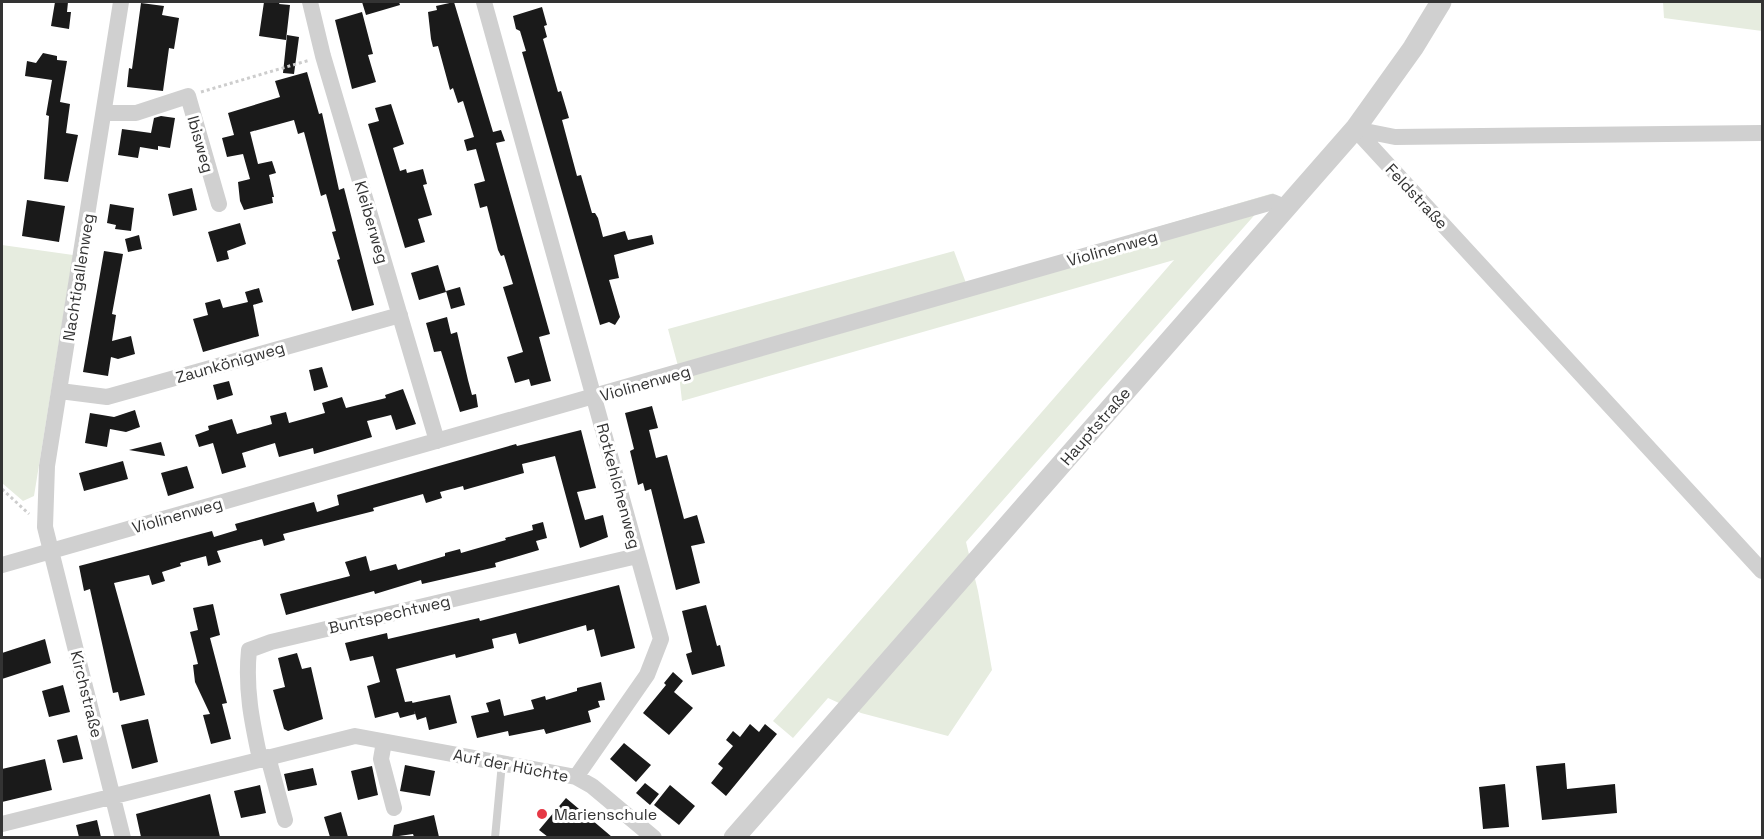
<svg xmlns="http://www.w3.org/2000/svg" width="1764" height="839" font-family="'Space Grotesk',sans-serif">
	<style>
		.green { fill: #e6ecdf }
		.building { fill: #1a1a1a }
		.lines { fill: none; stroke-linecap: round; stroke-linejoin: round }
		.path { stroke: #cdcdcd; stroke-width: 3; stroke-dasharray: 3 3; stroke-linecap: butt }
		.service { stroke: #d0d0d0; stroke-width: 8 }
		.minor { stroke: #d0d0d0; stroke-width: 16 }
		.tertiary { stroke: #d0d0d0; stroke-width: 21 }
		.poi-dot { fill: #e63946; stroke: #fff; stroke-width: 2 }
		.labels { text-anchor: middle; stroke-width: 6; stroke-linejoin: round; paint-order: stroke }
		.street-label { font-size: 16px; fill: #333; stroke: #fff }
		.poi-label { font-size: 16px; fill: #333; stroke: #fff; text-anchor: start }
	</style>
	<rect width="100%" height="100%" fill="#fff"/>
	<!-- green -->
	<path class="green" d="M 1663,2 L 1762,2 L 1762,31 L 1664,18 Z
		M 1274,193 L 966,542 L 978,591 L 992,670 L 948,736 L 861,713 L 828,698 L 793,738 L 773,721 L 1174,260 L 682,401 L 678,366 L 668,329 L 954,251 L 966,283 Z
		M 2,245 L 73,255 L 34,496 L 23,501 L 2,483 Z"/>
	<!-- building -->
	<path class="building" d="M 55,2 L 68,2 L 67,12 L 71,12 L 69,29 L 51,26 Z
		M 264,2 L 280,2 L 279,4 L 290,5 L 286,40 L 259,36 Z
		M 362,2 L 399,2 L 400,5 L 366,15 Z
		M 454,2 L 493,132 L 501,130 L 505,141 L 496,143 L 550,334 L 539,337 L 551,381 L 531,386 L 529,379 L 515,383 L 507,357 L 523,352 L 503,287 L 513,284 L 504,255 L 501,256 L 498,250 L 487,206 L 480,208 L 474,184 L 485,181 L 476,149 L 467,151 L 464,140 L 474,137 L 463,101 L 458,103 L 453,88 L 450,90 L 438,46 L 433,47 L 431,39 L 428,12 L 437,10 L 436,6 Z
		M 141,3 L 164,6 L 162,15 L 179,18 L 174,49 L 169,48 L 163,91 L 127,87 L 129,68 L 132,69 Z
		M 542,7 L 547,25 L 544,26 L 547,37 L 543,39 L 558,92 L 561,91 L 569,118 L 562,120 L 577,176 L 581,175 L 592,213 L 595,213 L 598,218 L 603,237 L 625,231 L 628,240 L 652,235 L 654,244 L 614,255 L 619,278 L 609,280 L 620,317 L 615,325 L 609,322 L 600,325 L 522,52 L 526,51 L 520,31 L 516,29 L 513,16 Z
		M 362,12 L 373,54 L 368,55 L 376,82 L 352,89 L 335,20 Z
		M 287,35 L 299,37 L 294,74 L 283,73 Z
		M 43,53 L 57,56 L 57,60 L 67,61 L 60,102 L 70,104 L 66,133 L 78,135 L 68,182 L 44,179 L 49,116 L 46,115 L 52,80 L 25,76 L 27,61 L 36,63 Z
		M 307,72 L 319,114 L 322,113 L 339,190 L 344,188 L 374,305 L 352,311 L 337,260 L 340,259 L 332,232 L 336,231 L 326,194 L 321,196 L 304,132 L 298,134 L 294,120 L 250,132 L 258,164 L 272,161 L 276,173 L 269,175 L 274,197 L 272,197 L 273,203 L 244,210 L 240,201 L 238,182 L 250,179 L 243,154 L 227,157 L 222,138 L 234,135 L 228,113 L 280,97 L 275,81 Z
		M 391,104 L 404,144 L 393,148 L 400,171 L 406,169 L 407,173 L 423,169 L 427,184 L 423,185 L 432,215 L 418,219 L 425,242 L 405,248 L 368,124 L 379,121 L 375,108 Z
		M 161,116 L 175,118 L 170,148 L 158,146 L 158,150 L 140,147 L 138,158 L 118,155 L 122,129 L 151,133 L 154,118 Z
		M 192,188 L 197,210 L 173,216 L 168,194 Z
		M 27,200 L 65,206 L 59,242 L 22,236 Z
		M 110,204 L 134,208 L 131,231 L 115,229 L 116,225 L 107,223 Z
		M 240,223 L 246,244 L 227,251 L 229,259 L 217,262 L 208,232 Z
		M 139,235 L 142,249 L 128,252 L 125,239 Z
		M 104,251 L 123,254 L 112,314 L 116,315 L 112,341 L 131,336 L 135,354 L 118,359 L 111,357 L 108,376 L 83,372 Z
		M 438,265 L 446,292 L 419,300 L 411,273 Z
		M 460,287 L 465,305 L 451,309 L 446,291 Z
		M 259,288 L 263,302 L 253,305 L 259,336 L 203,352 L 193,319 L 208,315 L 205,303 L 220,299 L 223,308 L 248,302 L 245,292 Z
		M 447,317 L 451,334 L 457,332 L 468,380 L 472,395 L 476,394 L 478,407 L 460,412 L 441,351 L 434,352 L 426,323 Z
		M 322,367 L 328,387 L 314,391 L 309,370 Z
		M 229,381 L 233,395 L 217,400 L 213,385 Z
		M 403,389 L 416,424 L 396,430 L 391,415 L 367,421 L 372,437 L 314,454 L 313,448 L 279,457 L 275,443 L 242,453 L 246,467 L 222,474 L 213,443 L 199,447 L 195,435 L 209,430 L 208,426 L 232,419 L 237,434 L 272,424 L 270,416 L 286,412 L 289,423 L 325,413 L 322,403 L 342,397 L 346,408 L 386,398 L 385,395 Z
		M 652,406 L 658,428 L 649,430 L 656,458 L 667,455 L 684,519 L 697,515 L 705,543 L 691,546 L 700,583 L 676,590 L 651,489 L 645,491 L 643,483 L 638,485 L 630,451 L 634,449 L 625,413 Z
		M 135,410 L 140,427 L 126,432 L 110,429 L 107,447 L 85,443 L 90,413 L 114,417 Z
		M 581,430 L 596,488 L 577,492 L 585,520 L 603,515 L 608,537 L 580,548 L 555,456 L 522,464 L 524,473 L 464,490 L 463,486 L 440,492 L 442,498 L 426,503 L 423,494 L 373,508 L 374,511 L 283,534 L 285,540 L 264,546 L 262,539 L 217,551 L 221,562 L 208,566 L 206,556 L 180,563 L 181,566 L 162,572 L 165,581 L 152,585 L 149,575 L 114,583 L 145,695 L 120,701 L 118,692 L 113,693 L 90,589 L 84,591 L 79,566 L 212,531 L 214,537 L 237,530 L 235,524 L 314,502 L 317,512 L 339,505 L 337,495 L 516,444 L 517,446 Z
		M 161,442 L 165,456 L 129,450 Z
		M 123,461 L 128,479 L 84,491 L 79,473 Z
		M 187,466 L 194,488 L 168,496 L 161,473 Z
		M 543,522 L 547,538 L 536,541 L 539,550 L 495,563 L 496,567 L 422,584 L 421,580 L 375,594 L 374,591 L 286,615 L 280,594 L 350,576 L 345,562 L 366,556 L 370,571 L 396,564 L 398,570 L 445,556 L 445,553 L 460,549 L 461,553 L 506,540 L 505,538 L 533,530 L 532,525 Z
		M 619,585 L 635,648 L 601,657 L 594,629 L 587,631 L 586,625 L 519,644 L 516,633 L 492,639 L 494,648 L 456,658 L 455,654 L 396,669 L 405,702 L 412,701 L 415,714 L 400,718 L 398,712 L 375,718 L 367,686 L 380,682 L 373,656 L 350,661 L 345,643 L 387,633 L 388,639 L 479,618 L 480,621 Z
		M 213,604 L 220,635 L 210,638 L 227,703 L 222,704 L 231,739 L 211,744 L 203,715 L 210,714 L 195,682 L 193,665 L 198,664 L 190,632 L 198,630 L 193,608 Z
		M 706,605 L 717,646 L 720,645 L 725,666 L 692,675 L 686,654 L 692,652 L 682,611 Z
		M 45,639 L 51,663 L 2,679 L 2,653 Z
		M 297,653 L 302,669 L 311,667 L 323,719 L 288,731 L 284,729 L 273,690 L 285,687 L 278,658 Z
		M 673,672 L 683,681 L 674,692 L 693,708 L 669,735 L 643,713 L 666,685 L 664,683 Z
		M 601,682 L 605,700 L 598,701 L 600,707 L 588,711 L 591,722 L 546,734 L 544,729 L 509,736 L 508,731 L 477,738 L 471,716 L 489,712 L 486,703 L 500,699 L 504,716 L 534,709 L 531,700 L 545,696 L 546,700 L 577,691 L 577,688 Z
		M 63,685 L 70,712 L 49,717 L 42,691 Z
		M 450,695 L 457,723 L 429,730 L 426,717 L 417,720 L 412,703 Z
		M 148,719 L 158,762 L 132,769 L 121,725 Z
		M 750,724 L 759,732 L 765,724 L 777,734 L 726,796 L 711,783 L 723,768 L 718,764 L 733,746 L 726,740 L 733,731 L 740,737 Z
		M 77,735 L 83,759 L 63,763 L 57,740 Z
		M 624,743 L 651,765 L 636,782 L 610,759 Z
		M 45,759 L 52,790 L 2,802 L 2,769 Z
		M 1565,763 L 1567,789 L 1615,784 L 1617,813 L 1542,820 L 1536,766 Z
		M 405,765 L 435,771 L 430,796 L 400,791 Z
		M 372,766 L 378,795 L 358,800 L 351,771 Z
		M 313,768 L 317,785 L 288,791 L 284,774 Z
		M 645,783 L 659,794 L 650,805 L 636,793 Z
		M 1505,784 L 1509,827 L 1483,829 L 1479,787 Z
		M 260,785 L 266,813 L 241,818 L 234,791 Z
		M 670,785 L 695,806 L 679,825 L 654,805 Z
		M 210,794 L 220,837 L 141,837 L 136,814 Z
		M 566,798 L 612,837 L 548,837 L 539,830 Z
		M 341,812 L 348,837 L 330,837 L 324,817 Z
		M 434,815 L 439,837 L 414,837 L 413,834 L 392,837 L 394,825 Z
		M 97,820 L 101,837 L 79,837 L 76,825 Z"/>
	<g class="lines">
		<!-- path -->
		<path class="path" d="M 201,92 L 310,60
			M 2,489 L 29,514"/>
		<!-- service -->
		<path class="service" d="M 495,838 L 502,763"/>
		<!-- minor -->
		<path class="minor" d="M 121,2 L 47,466 L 45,527 L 123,838
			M 310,2 L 323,56 L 437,441
			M 484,2 L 661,639 L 647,675 L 576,777
			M 105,113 L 136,113 L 188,96 L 219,204
			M 1355,129 L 1762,571
			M 1355,129 L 1395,137 L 1762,133
			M 60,391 L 107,397 L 400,315
			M 2,565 L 1273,202 L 1287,208
			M 384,742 L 381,759 L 394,808
			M 268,757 L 285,820
			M 260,759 C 252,722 245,689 249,650 L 271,642 L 637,556
			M 2,824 L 355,736 L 576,777 L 592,786 L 654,838"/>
		<!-- tertiary -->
		<path class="tertiary" d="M 734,838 L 1355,129 L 1413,48 L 1441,2"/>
	</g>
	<!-- markers -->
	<circle class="poi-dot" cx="542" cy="814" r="6"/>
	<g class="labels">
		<!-- street labels -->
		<g class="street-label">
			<text transform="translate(201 144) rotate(74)" y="6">Ibisweg</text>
			<text transform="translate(1417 196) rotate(47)" y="6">Feldstraße</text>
			<text transform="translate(372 222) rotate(74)" y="6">Kleiberweg</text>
			<text transform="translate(1112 248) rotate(-16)" y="6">Violinenweg</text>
			<text transform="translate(78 277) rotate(-81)" y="6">Nachtigallenweg</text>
			<text transform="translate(230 362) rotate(-16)" y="6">Zaunkönigweg</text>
			<text transform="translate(645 383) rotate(-16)" y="6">Violinenweg</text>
			<text transform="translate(1095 426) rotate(-49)" y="6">Hauptstraße</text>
			<text transform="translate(619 486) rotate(75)" y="6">Rotkehlchenweg</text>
			<text transform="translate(177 515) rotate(-16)" y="6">Violinenweg</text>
			<text transform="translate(389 614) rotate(-13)" y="6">Buntspechtweg</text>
			<text transform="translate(87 694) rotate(76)" y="6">Kirchstraße</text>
			<text transform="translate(511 765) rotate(11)" y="6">Auf der Hüchte</text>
		</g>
		<!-- poi labels -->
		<g class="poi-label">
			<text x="554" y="820">Marienschule</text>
		</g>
	</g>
	<!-- border -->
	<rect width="1764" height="839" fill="none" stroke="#333333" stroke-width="6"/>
</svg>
